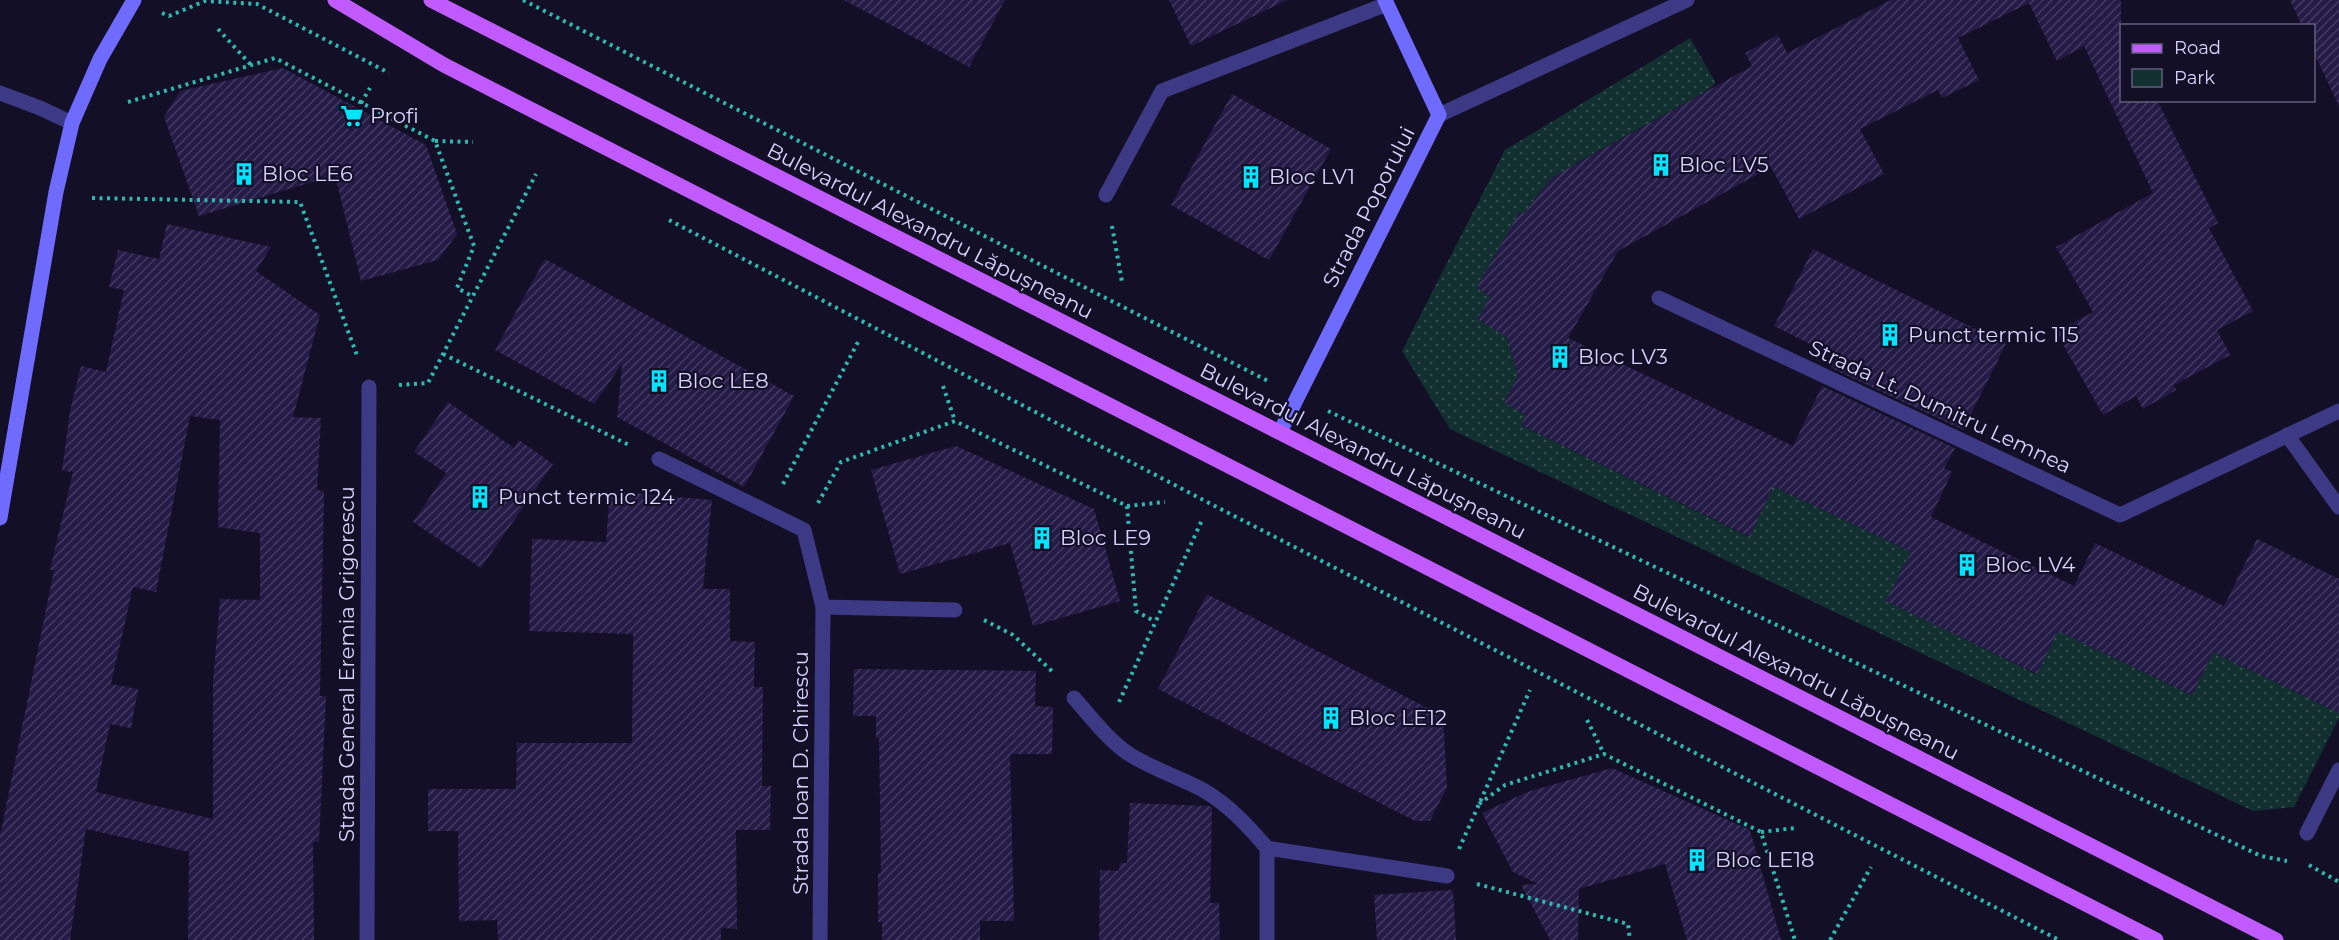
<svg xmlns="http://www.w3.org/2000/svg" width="2339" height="940" font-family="Montserrat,sans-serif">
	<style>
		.green { fill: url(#green-dots) }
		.building { fill: url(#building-hatch); fill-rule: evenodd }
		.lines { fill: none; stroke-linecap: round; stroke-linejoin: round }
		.path { stroke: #2fb8b0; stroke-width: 4; stroke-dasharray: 3 4.5; stroke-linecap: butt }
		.lane { stroke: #3d3a85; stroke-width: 15 }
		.street { stroke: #3d3a85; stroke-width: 15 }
		.secondary { stroke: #6f6bff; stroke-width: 15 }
		.primary { stroke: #c25bff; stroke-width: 15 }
		.labels { text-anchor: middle; stroke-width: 4.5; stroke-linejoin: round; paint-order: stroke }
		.poi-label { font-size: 21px; fill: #d9d4ff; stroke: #130f26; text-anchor: start }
		.street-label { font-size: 21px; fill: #d9d4ff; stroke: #130f26 }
	</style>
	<defs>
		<pattern id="green-dots" width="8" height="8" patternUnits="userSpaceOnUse" patternTransform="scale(1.5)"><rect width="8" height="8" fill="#12302f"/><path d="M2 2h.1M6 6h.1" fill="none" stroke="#344d4e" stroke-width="1.8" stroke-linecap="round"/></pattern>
		<pattern id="building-hatch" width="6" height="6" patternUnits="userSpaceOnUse" patternTransform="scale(1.5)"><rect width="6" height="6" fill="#241b47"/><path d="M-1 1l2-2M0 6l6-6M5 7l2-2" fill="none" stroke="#433b63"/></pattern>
	</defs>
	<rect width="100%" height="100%" fill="#130f26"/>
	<!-- green -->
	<path class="green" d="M 1690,38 L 1716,83 L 1705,92 L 1575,164 L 1594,200 L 1543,188 L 1524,214 L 1520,212 L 1477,287 L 1490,297 L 1507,337 L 1518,376 L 1504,402 L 1526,415 L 1521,425 L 1749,537 L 1773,486 L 1911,552 L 1887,601 L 2036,674 L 2058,631 L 2192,695 L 2213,652 L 2339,713 L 2339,718 L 2294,807 L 2253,811 L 1450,429 L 1402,351 L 1505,150 Z"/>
	<!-- building -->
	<path class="building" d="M 844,0 L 1005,0 L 969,67 Z
		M 1169,0 L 1287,0 L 1191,46 Z
		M 1891,0 L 2121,0 L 2121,100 L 2157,100 L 2218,223 L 2209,228 L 2253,311 L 2217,330 L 2230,355 L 2174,385 L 2176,390 L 2143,409 L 2136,396 L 2103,415 L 2056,332 L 2093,312 L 2056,247 L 2153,193 L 2084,46 L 2057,61 L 2029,3 L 1958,38 L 1979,80 L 1942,98 L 1938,90 L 1860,129 L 1884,174 L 1799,219 L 1771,167 L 1618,251 L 1568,338 L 1793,446 L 1822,386 L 1955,448 L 1944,468 L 1952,472 L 1931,517 L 2074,586 L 2095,543 L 2224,606 L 2257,539 L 2339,579 L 2339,713 L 2213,652 L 2192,695 L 2058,631 L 2037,674 L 1886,601 L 1911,552 L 1773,486 L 1750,537 L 1521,425 L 1526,415 L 1504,402 L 1518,376 L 1507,337 L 1477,319 L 1490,297 L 1477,287 L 1520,211 L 1524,214 L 1551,178 L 1752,66 L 1745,53 L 1778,35 L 1787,53 Z
		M 2290,0 L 2339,0 L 2339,106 L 2313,51 L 2313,26 L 2302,26 Z
		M 283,68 L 426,145 L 457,234 L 438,260 L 361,281 L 335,175 L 199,216 L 164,117 L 180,91 Z
		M 1232,94 L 1331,149 L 1269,260 L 1171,205 Z
		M 167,224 L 271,247 L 256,271 L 320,315 L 293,417 L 321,418 L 317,490 L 324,491 L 320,696 L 326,696 L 319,842 L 313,842 L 314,940 L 188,940 L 189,852 L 86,829 L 70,940 L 0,940 L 0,836 L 54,570 L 50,570 L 73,472 L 62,471 L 70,411 L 81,366 L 106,372 L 124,290 L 109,287 L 118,250 L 159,259 ZM 190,416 L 220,420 L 218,527 L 260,533 L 260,600 L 220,599 L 213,683 L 213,819 L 96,792 L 110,724 L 131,728 L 138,689 L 111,684 L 133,587 L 156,592 Z
		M 1813,249 L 2006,344 L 1963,430 L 1831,368 L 1836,357 L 1774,326 Z
		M 545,259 L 794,396 L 744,487 L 617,417 L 622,364 L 594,404 L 495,350 Z
		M 448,402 L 514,448 L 519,440 L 553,464 L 481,568 L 413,522 L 446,473 L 414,452 Z
		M 956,446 L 1094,509 L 1120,601 L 1033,626 L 1010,543 L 900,574 L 871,470 Z
		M 610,491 L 712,500 L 703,589 L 730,589 L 730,641 L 755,642 L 754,687 L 763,687 L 762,786 L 771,786 L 770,830 L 736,830 L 737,929 L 721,928 L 721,940 L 498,940 L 497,920 L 459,921 L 458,831 L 428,831 L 428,789 L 516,789 L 517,743 L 632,743 L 633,634 L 529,631 L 532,539 L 606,542 Z
		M 1207,594 L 1443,716 L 1447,787 L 1430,821 L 1415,821 L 1158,689 Z
		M 854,669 L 1036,671 L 1035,706 L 1053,707 L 1052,754 L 1010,754 L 1014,921 L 980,921 L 980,940 L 882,940 L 882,922 L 878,922 L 878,873 L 881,873 L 879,738 L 876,738 L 876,716 L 853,716 Z
		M 1612,768 L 1750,830 L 1781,940 L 1687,940 L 1665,864 L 1579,889 L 1578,940 L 1550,940 L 1521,885 L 1538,884 L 1513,872 L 1482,813 L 1527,792 Z
		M 1130,803 L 1209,806 L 1212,808 L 1210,903 L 1219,903 L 1220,940 L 1099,940 L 1100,870 L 1119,871 L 1120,863 L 1127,863 Z
		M 1453,890 L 1456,940 L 1377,940 L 1374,895 Z"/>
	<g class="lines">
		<!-- path -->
		<path class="path" d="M 523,0 L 1270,382
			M 162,13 L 169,16 L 205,1 L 257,4 L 389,73
			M 218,29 L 251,65
			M 128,102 L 275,58 L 435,141 L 474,246 L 457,288 L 472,296
			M 361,103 L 370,88
			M 435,141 L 473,142
			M 92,198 L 300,202 L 358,358
			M 669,220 L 1209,503 L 2059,940
			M 1112,226 L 1122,282
			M 443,354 L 631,446
			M 399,385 L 428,383 L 536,174
			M 943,386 L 955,421
			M 1328,411 L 2261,856 L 2287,861
			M 783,484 L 858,342
			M 818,503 L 841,462 L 955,421 L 1127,506 L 1136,611 L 1154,621
			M 1127,506 L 1165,502
			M 984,620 L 1013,635 L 1054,673
			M 1119,702 L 1202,520
			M 1587,720 L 1604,754
			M 1479,804 L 1505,785 L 1604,754 L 1761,832 L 1795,940
			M 1761,832 L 1795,828
			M 1459,849 L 1530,690
			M 2309,865 L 2339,882
			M 1477,884 L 1628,924 L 1630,940
			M 1830,940 L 1871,867"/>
		<!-- lane -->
		<path class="lane" d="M 1106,195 L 1162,91 L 1387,4
			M 659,459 L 804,530 L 823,607 L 955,610
			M 1074,698 C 1091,717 1108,740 1129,754 C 1152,769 1179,777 1203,790 C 1229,805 1248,826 1267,848 L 1447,876
			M 2307,833 L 2339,770"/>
		<!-- street -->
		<path class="street" d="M 0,93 L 40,108 L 72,123
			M 1439,115 L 1687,0
			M 1659,298 L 2120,515 L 2339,411
			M 2287,435 L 2339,507
			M 367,940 L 369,387
			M 820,940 L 823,607
			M 1267,940 L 1267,848"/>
		<!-- secondary -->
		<path class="secondary" d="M 1280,432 L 1439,115 L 1385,0
			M 0,518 L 56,192 L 72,123 L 100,59 L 134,0"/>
		<!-- primary -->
		<path class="primary" d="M 335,0 L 444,65 L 2156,940
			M 431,0 L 2276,940"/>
	</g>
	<!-- icons -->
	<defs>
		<g id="supermarket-bare" transform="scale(1.8)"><path d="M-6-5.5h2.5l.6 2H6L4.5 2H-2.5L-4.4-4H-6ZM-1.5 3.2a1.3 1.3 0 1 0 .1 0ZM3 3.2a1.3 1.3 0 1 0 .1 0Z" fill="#00e5ff" stroke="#130f26" stroke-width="2.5" paint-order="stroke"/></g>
		<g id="building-bare" transform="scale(1.8)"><path d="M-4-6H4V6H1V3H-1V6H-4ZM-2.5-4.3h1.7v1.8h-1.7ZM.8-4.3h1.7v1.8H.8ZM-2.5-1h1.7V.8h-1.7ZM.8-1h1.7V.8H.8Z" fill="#00e5ff" stroke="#130f26" stroke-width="2.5" paint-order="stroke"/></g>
	</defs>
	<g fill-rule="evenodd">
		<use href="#supermarket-bare" x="352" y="116"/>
		<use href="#building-bare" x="1661" y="165"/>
		<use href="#building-bare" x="244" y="174"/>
		<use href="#building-bare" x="1251" y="177"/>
		<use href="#building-bare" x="1890" y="335"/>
		<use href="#building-bare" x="1560" y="357"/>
		<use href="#building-bare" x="659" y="381"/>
		<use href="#building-bare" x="480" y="497"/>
		<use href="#building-bare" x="1042" y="538"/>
		<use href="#building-bare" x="1967" y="565"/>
		<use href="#building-bare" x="1331" y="718"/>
		<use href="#building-bare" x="1697" y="860"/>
	</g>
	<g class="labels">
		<!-- poi labels -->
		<g class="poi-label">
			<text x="370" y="123">Profi</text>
			<text x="1679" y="172">Bloc LV5</text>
			<text x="262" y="181">Bloc LE6</text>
			<text x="1269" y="184">Bloc LV1</text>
			<text x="1908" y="342">Punct termic 115</text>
			<text x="1578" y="364">Bloc LV3</text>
			<text x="677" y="388">Bloc LE8</text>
			<text x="498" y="504">Punct termic 124</text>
			<text x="1060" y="545">Bloc LE9</text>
			<text x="1985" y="572">Bloc LV4</text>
			<text x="1349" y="725">Bloc LE12</text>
			<text x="1715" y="867">Bloc LE18</text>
		</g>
		<!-- street labels -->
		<g class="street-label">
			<text transform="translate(1369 207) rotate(-63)" y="7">Strada Poporului</text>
			<text transform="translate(930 231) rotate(27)" y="7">Bulevardul Alexandru Lăpușneanu</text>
			<text transform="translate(1940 407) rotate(25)" y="7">Strada Lt. Dumitru Lemnea</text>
			<text transform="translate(1363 451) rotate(27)" y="7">Bulevardul Alexandru Lăpușneanu</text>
			<text transform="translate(347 664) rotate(-90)" y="7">Strada General Eremia Grigorescu</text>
			<text transform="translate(1796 672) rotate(27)" y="7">Bulevardul Alexandru Lăpușneanu</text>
			<text transform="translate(801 773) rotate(-90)" y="7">Strada Ioan D. Chirescu</text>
		</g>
	</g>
	<!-- legend -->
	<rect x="2120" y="24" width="195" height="78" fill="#130f26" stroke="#625e7d" stroke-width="1.5"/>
	<rect x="2132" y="44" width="30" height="9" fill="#c25bff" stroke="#625e7d" stroke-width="1.5"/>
	<text x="2174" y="54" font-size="18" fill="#d9d4ff">Road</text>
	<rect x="2132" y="69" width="30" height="18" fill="#12302f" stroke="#625e7d" stroke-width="1.5"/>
	<text x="2174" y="84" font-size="18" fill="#d9d4ff">Park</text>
</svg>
